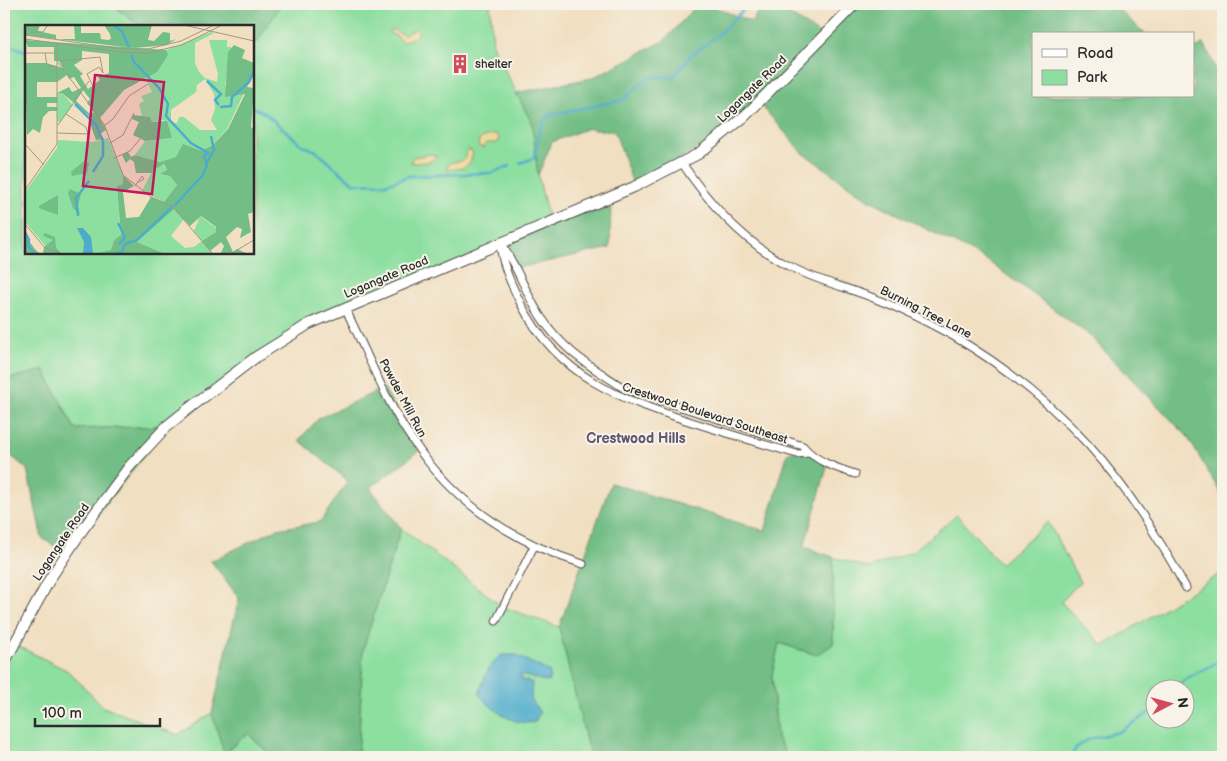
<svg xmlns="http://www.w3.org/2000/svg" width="1227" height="761" font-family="'Balsamiq Sans',sans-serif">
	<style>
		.green { fill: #8ddfa0; stroke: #5c8566; fill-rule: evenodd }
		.forest { fill: #72be86; stroke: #4e7458 }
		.sand { fill: #eeda9e; stroke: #8c8264 }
		.water { fill: #4daccc; stroke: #3c6c7c }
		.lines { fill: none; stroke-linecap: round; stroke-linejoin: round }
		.stream { stroke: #4daccc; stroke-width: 2.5 }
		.street-casing { stroke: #494642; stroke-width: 9 }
		.secondary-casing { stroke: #494642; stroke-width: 12 }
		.street { stroke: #fff; stroke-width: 7 }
		.secondary { stroke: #fff; stroke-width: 10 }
		.labels { text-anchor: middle; stroke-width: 4; stroke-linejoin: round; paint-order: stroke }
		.poi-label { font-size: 12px; fill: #2b2b2b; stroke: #f7f3e8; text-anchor: start }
		.street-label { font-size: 12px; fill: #2b2b2b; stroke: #f7f3e8 }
		.neighbourhood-label { font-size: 14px; font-weight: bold; fill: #605871; stroke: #f7f3e8 }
		.inset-river { fill: none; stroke: #4daccc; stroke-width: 2.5 }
		.inset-road { fill: none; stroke: #a29785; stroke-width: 1 }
		.view { fill: #c2185b; fill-opacity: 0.15; stroke: #c2185b; stroke-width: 2.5 }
		.inset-edge { fill: none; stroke: #2b2b2b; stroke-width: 2.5 }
	</style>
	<rect width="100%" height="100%" fill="#f7f3e8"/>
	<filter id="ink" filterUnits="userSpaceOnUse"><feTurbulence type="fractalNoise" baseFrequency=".02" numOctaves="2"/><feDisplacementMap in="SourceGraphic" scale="10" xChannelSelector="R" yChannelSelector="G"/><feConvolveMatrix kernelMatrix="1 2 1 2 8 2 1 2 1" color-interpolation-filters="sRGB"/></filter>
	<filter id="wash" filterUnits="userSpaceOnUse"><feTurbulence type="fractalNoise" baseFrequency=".0096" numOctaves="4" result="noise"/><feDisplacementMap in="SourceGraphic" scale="20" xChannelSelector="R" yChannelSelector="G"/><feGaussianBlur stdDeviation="1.12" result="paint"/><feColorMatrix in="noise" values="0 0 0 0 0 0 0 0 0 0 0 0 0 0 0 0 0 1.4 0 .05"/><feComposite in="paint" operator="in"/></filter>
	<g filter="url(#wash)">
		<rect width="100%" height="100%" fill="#f1dfc1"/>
		<!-- green -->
		<path class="green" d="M 4,4 L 490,4 L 493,47 L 532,123 L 538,175 L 549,222 L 309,324 L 167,426 L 75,429 L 44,370 L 4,380 ZM 26,26 L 252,26 L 252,252 L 26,252 Z
			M 957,515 L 1000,564 L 1048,522 L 1080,582 L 1061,602 L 1103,646 L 1223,572 L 1223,757 L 788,757 L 777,738 L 772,675 L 779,643 L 816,655 L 833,644 L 833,557 L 869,568 L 912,552 ZM 1154,688 L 1184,688 L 1184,718 L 1154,718 Z
			M 401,528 L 503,607 L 559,627 L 590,757 L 358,757 L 363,649 Z
			M 14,644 L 68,671 L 103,707 L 178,735 L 212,713 L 224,753 L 248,734 L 273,757 L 4,757 L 4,663 Z"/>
		<!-- forest -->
		<path class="forest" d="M 117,4 L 280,4 L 281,5 L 257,42 L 253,43 L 252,26 L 140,26 L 119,10 Z
			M 698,4 L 706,4 L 752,22 L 762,4 L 782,4 L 779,8 L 823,36 L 855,4 L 1113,4 L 1145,34 L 1033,34 L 1033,96 L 1193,96 L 1193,50 L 1204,43 L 1223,84 L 1223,497 L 1187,436 L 1089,335 L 985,259 L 866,198 L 803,153 L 759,103 L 733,127 L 634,187 L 615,132 L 588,128 L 552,142 L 538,175 L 532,123 L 516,93 L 592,78 L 664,41 Z
			M 611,197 L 610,248 L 517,268 L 500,243 Z
			M 44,370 L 75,429 L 167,426 L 67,554 L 42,538 L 27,469 L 4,450 L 4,380 Z
			M 384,388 L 419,451 L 370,488 L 401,528 L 363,649 L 358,757 L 273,757 L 248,734 L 224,753 L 212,713 L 239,598 L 211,561 L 277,529 L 320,522 L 348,481 L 299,440 L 319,418 Z
			M 788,452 L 809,453 L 828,464 L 804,547 L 833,557 L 833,644 L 817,655 L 779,643 L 772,675 L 777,738 L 788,757 L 590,757 L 559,627 L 611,483 L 765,531 Z"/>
		<!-- sand -->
		<path class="sand" d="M 391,29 L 404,35 L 415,29 L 419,32 L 415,37 L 402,42 L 397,36 L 389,33 Z
			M 496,134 L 499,138 L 498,143 L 487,143 L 483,148 L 479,147 L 478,142 L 481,138 Z
			M 468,149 L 473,152 L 470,163 L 463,168 L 446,170 L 450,163 L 464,160 Z
			M 432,154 L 437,157 L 429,162 L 412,163 L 411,160 L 414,157 Z"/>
		<!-- water -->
		<path class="water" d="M 501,655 L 516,655 L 550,672 L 549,682 L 520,675 L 522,680 L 532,682 L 531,700 L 540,712 L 535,722 C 515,727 493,710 479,695 C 483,679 488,666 501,655 Z"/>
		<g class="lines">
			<!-- stream -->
			<path class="stream" d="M 4,44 L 26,51
				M 252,107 L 265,113 L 302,145 L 316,151 L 353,183 L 386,184 L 409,176 L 491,173 L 510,166
				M 520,163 L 534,158 C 539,143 536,126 550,115 L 623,100 L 649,77 L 674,77 L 690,56 L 717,36 L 749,4
				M 1174,688 C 1189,674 1206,670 1223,659
				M 1071,757 L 1076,748 L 1089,739 L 1119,732 L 1154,710"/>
		</g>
	</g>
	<g filter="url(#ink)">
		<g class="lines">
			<!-- street casing -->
			<g class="street-casing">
				<path id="street" d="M 682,163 C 712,208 748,247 797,270 C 820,281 847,288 871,297 C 899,308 928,322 953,336 C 1062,400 1127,478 1186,588
					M 500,243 C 518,266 525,293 541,317 C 565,353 591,366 625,389 L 803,446 C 815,461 836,468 855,474
					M 500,243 C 502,265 511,284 521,304 C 559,378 620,399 695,423 C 729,434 763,444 797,454 L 809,453
					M 345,308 C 367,352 385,401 413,441 C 454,503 513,542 583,564
					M 496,621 L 534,546"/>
			</g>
			<!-- secondary casing -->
			<g class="secondary-casing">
				<path id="secondary" d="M 4,663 L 51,577 L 83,529 L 129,467 L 167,426 L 187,410 L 256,357 L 309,324 L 634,187 L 698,154 L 745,116 L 855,4"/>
			</g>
			<!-- street -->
			<use href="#street" class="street"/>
			<!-- secondary -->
			<use href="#secondary" class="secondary"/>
		</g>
	</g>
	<!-- icons -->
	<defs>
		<g id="building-bare" transform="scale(1.5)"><path d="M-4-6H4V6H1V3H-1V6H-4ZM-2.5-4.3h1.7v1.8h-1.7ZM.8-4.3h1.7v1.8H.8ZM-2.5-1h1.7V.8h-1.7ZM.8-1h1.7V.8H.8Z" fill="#d1495b" stroke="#f7f3e8" stroke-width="2.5" paint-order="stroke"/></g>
	</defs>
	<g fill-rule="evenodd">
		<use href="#building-bare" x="460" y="64"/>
	</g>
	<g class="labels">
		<!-- poi labels -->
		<g class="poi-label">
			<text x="475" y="68">shelter</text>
		</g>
		<!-- street labels -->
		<g class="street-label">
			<text transform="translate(752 89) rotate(-44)" y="4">Logangate Road</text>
			<text transform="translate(386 277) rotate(-23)" y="4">Logangate Road</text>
			<text transform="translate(926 312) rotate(27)" y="4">Burning Tree Lane</text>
			<text transform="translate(403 398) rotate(62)" y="4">Powder Mill Run</text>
			<text transform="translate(705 413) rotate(18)" y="4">Crestwood Boulevard Southeast</text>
			<text transform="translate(61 542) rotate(-56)" y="4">Logangate Road</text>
		</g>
		<!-- neighbourhood labels -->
		<g class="neighbourhood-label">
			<text x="636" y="443">Crestwood Hills</text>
		</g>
	</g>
	<!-- overview -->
	<g transform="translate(25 25)">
		<rect width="229" height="229" fill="#f1dfc1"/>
		<path d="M 186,7 L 189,8 L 170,18 L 170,38 L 174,47 L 180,53 L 192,57 L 193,49 L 184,15 L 202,15 L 202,22 L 206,22 L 200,61 L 219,68 L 202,104 L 188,120 L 176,126 L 135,137 L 110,130 L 120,116 L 147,113 L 139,95 L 127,97 L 125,92 L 117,91 L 114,79 L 119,76 L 116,71 L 127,67 L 120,52 L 132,47 L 141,25 ZM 180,54 L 189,69 L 190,84 L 186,95 L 192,105 L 175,105 L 159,92 L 154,92 L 152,98 L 146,98 L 146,85 L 171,67 L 172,60 ZM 32,68 L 37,68 L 48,80 L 35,97 L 32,96 ZM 83,113 L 98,150 L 98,159 L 92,161 L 96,210 L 89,215 L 86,228 L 36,228 L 23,224 L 0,197 L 0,167 L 32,123 L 33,115 L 67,117 ZM 138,139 L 142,145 L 136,149 L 145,151 L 152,160 L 139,177 L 117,166 L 127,146 ZM 149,183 L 159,194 L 146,211 L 160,223 L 169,222 L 177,216 L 169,206 L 175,191 L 191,203 L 191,207 L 177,216 L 187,228 L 138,228 L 112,217 Z" fill="#8ddfa0" fill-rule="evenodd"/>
		<path d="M 0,0 L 15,0 L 13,6 L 31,10 L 31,14 L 0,10 ZM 49,0 L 56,0 L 56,8 L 75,8 L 76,14 L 83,15 L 86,14 L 85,9 L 79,0 L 127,0 L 123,15 L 129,16 L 138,7 L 145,8 L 145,16 L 151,14 L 142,20 L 109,23 L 32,14 L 50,14 ZM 0,15 L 141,25 L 143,30 L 132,47 L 99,65 L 75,93 L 81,105 L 75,109 L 79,114 L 71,115 L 65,98 L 67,93 L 37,68 L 32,68 L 44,62 L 47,67 L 56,63 L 49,52 L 44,54 L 42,50 L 32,57 L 12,57 L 12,72 L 32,72 L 32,78 L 22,78 L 22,82 L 32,82 L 32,86 L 24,86 L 18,92 L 15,108 L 8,104 L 2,110 L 0,38 L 21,38 L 38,43 L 34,36 L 29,36 L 29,22 L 3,22 ZM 57,26 L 84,29 L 84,48 L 73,52 L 75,55 L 63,64 L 55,51 L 58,49 L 49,40 L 57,35 ZM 58,65 L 65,74 L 62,78 L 69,87 L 66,90 L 51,76 ZM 209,20 L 220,25 L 217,33 L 229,38 L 229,49 L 222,62 L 229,63 L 226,102 L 229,104 L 229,187 L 223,189 L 226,207 L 215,213 L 217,204 L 212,202 L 201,212 L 208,227 L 212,224 L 221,228 L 196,228 L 199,221 L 196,217 L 185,226 L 177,216 L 191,207 L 191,202 L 176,191 L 165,201 L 149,184 L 112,217 L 138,228 L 74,228 L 86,225 L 89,215 L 96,210 L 92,161 L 98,159 L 98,150 L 109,161 L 98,167 L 101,193 L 114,192 L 126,172 L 139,177 L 152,160 L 145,151 L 135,149 L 142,145 L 139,139 L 127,146 L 129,148 L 111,148 L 109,137 L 105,134 L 101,138 L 97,130 L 103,127 L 106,132 L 110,130 L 135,137 L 151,132 L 158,119 L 176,126 L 188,120 L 203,104 L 220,69 L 200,72 L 203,27 ZM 108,90 L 125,92 L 127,97 L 142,96 L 147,113 L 120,116 L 108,110 L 114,97 L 107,94 ZM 59,136 L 64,138 L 62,148 L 47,151 L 46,147 ZM 45,164 L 56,169 L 53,181 L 55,190 L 48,183 L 43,168 ZM 33,170 L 33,190 L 14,183 L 14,181 ZM 20,208 L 30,212 L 31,223 L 36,228 L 18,228 L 19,222 L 28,215 L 18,211 ZM 0,210 L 9,223 L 14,228 L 0,228 Z" fill="#72be86" fill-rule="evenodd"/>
		<path d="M 52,203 L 58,203 L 66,212 L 68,228 L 58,228 L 59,217 Z" fill="#4daccc"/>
		<path class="inset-river" d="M 88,0 L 97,6 L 104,22M 106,30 L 109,37 L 134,63 L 143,79 L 141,91 L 166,118 L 183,128 L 179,131 L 182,141 L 177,151 L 149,181M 182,56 L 196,69 L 190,75 L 194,80M 50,79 L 71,100 L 78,116M 195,82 L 206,81 L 207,72 L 224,57 L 229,46M 181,139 L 189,125 L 186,111M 68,147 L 78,131 L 78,116M 53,191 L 51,173 L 64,156M 93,198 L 100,212 L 94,219M 0,207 L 4,215 L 3,221 L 9,228M 90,228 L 97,227 L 100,219 L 112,215 L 147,182"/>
		<path class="inset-road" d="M 159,0 L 229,16M 6,7 L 18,7 L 23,0M 0,10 L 97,24 L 123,24 L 156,16 L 189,0M 0,14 L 96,27 L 122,28 L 157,20 L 197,0M 0,28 L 29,28M 20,28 L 22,40 L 32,42M 32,36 L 79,99 L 98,150 L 126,172 L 147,181 L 187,228M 34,36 L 75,32 L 78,48 L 74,42M 68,61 L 62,49 L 74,42M 33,100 L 64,56M 79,101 L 88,94 L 104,71 L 123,59M 32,108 L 63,109 L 61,102 L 41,89M 85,118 L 98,110 L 109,88M 0,119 L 19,140M 89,133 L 105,126 L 115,114M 110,161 L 117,151 L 119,154 L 114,157M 0,165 L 32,119 L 32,19M 0,199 L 20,223 L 36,228M 207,228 L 229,215"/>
		<path class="view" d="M 70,50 L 139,57 L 127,169 L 58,161 Z"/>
		<rect width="229" height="229" class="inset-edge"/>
	</g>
	<!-- margin -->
	<rect width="1227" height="761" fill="none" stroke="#f7f3e8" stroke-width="20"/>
	<!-- legend -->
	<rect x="1032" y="32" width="162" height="65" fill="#f7f3e8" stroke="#a5a39c"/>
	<rect x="1042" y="49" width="25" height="8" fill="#ffffff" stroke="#a5a39c"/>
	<text x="1077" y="58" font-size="15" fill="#2b2b2b">Road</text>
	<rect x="1042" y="70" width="25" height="15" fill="#8ddfa0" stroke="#a5a39c"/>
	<text x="1077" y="82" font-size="15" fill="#2b2b2b">Park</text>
	<!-- north arrow -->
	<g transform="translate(1170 704) rotate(84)"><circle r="24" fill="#f7f3e8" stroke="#a5a39c"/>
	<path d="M0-4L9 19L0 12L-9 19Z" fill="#d1495b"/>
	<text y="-8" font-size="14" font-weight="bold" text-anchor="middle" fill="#2b2b2b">N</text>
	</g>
	<!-- scale -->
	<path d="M35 718v8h125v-8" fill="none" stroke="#2b2b2b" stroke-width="2.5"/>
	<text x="42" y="718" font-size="15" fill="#2b2b2b" stroke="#f7f3e8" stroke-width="4" paint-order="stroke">100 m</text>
</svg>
